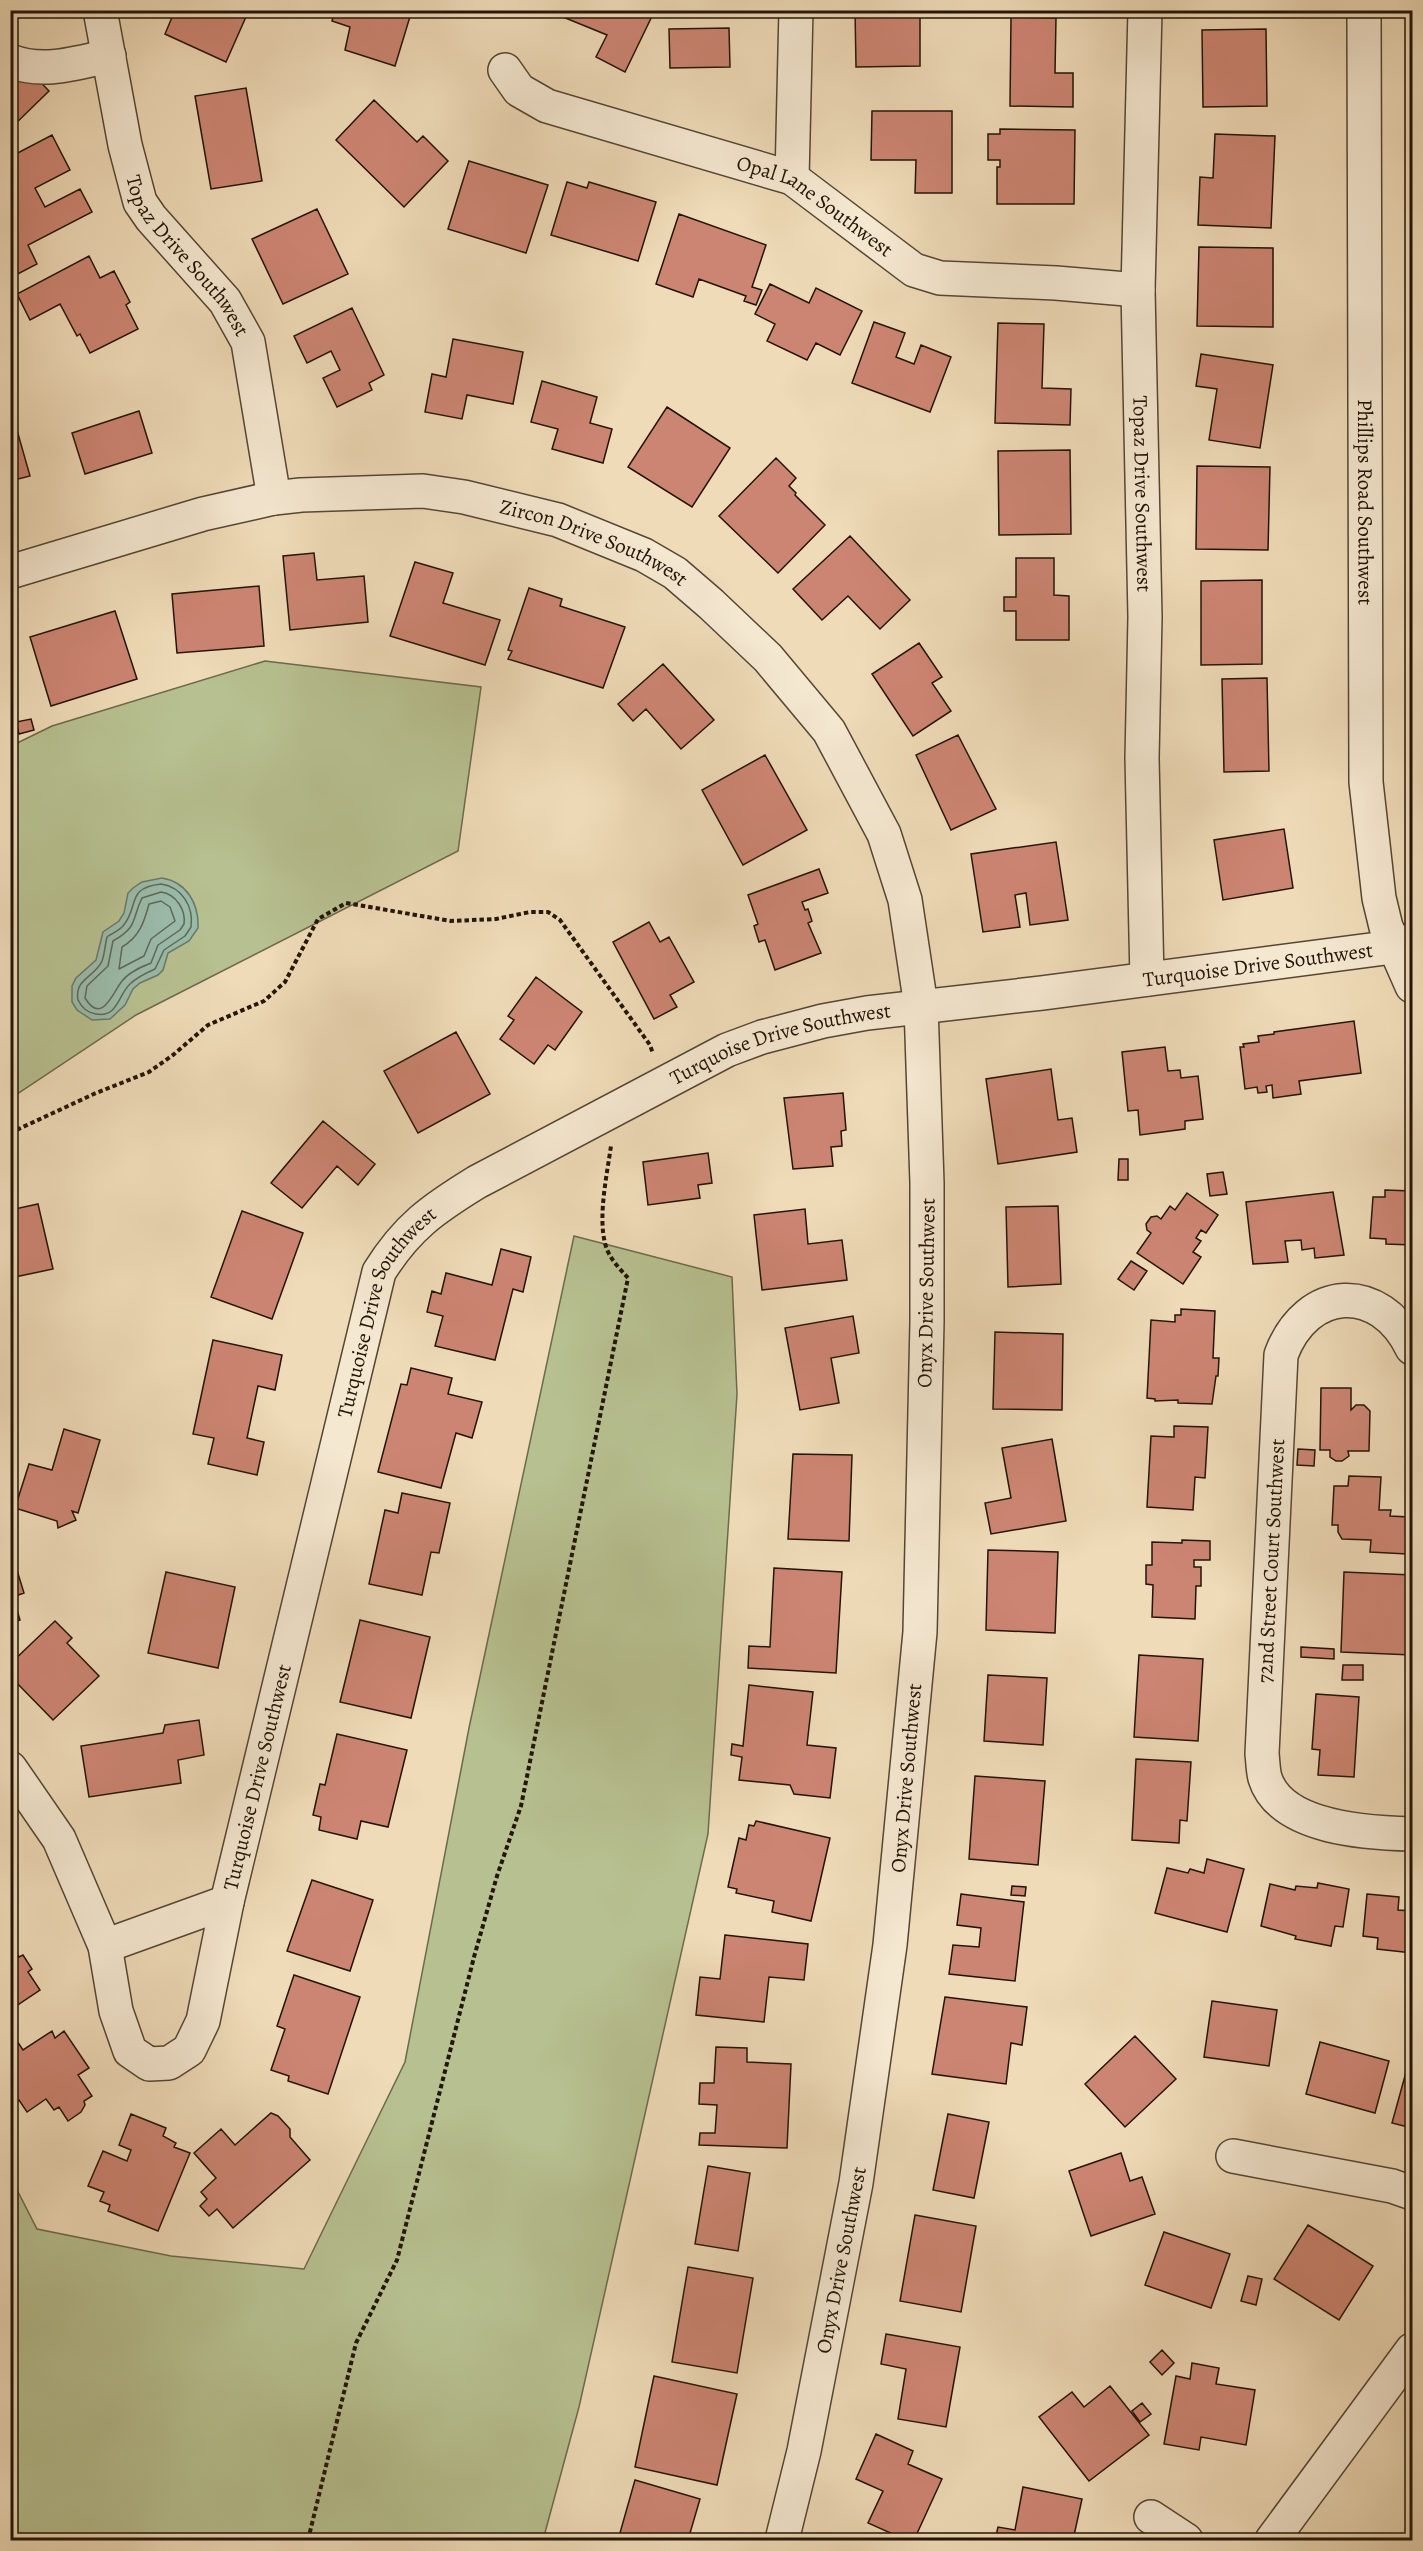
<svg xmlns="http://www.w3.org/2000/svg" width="1423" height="2551" font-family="Alegreya,serif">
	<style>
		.green { fill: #b7c090; stroke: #6c6a4c; stroke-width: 1.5 }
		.water { fill: #9abbaa; stroke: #6a7869; stroke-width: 1.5 }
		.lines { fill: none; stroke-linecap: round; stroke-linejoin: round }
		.shore { stroke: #5e6858; stroke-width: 1.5 }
		.building { fill: #cd8573; stroke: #221407; stroke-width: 1.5 }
		.minor-casing { stroke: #554633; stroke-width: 36 }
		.path { stroke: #221407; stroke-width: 4; stroke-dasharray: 4.5 3; stroke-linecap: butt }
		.minor { stroke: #f5e8d1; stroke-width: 33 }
		.labels { text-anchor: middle; stroke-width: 5; stroke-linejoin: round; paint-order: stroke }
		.street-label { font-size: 21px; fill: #221407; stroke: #f5e8d1 }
	</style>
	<rect width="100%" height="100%" fill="#efdbb8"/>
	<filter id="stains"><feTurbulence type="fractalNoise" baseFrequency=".00333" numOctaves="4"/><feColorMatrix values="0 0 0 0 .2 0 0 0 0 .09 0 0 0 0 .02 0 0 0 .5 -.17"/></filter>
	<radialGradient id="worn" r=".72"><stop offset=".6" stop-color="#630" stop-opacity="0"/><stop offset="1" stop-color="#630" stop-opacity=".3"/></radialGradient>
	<!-- green -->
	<path class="green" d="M 265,661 L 481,687 L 458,851 L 136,1015 L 11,1098 L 11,746 L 52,726 Z
		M 574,1236 L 732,1277 L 737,1394 L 708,1834 L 579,2407 L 543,2540 L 11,2540 L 11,2178 L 37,2229 L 171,2256 L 304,2269 L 405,2062 L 469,1728 Z"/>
	<!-- water -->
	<path class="water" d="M 162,878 C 187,882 199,904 198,928 L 189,941 L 168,953 L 163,970 L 158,975 L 140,983 L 133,989 L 125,1005 L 110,1019 L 92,1020 L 77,1010 L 72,1002 L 72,986 L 76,978 L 96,960 L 103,932 L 119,921 L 124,913 L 128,893 L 133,888 L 142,882 Z"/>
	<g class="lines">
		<!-- shore -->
		<path class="shore" d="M 161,884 C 182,887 194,907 191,927 L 185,936 L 164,950 L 155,969 C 146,973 137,977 130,984 C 118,995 118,1018 96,1014 C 87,1013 82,1008 78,1000 C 74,979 95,977 102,961 C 105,953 105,944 107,937 C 112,933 119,931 123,926 C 140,906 125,888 161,884 Z
			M 161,892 C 176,894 186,910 184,924 L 180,930 L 158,945 L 151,963 C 141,967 129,972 122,981 C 113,992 102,1026 85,998 L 87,986 L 108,966 L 113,941 C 139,926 131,920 142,898 Z
			M 161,901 L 170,907 L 175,921 L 151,939 L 144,956 L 119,969 L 122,947 C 139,937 144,923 149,904 Z"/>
	</g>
	<!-- building -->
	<path class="building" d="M 175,10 L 249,10 L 226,62 L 165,34 Z
		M 335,10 L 412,10 L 395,66 L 345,50 L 350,27 L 332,21 Z
		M 558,10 L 655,10 L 625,72 L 596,57 L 607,35 L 563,17 L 564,14 Z
		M 855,10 L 920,10 L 920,66 L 856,67 Z
		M 1011,17 L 1056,18 L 1055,73 L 1073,73 L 1073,107 L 1010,106 Z
		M 729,28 L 730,67 L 670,68 L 669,29 Z
		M 1266,29 L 1267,106 L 1203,107 L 1202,30 Z
		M 26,67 L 49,91 L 10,129 L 10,83 Z
		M 246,88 L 262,181 L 211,189 L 195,96 Z
		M 374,100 L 417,142 L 423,136 L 448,161 L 404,207 L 336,140 Z
		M 872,111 L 952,111 L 952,193 L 915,193 L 916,160 L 871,160 Z
		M 1000,129 L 1075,130 L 1074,204 L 997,204 L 997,167 L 1000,167 L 1000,160 L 988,160 L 988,134 L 1000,134 Z
		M 1215,134 L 1275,136 L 1271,228 L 1198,225 L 1200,177 L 1213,178 Z
		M 52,135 L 70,170 L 35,188 L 45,207 L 80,189 L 92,212 L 28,245 L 37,264 L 10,278 L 10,157 Z
		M 469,161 L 548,185 L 526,253 L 448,229 Z
		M 567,182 L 587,188 L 589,182 L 656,202 L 638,261 L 551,235 Z
		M 317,209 L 348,274 L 283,304 L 252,239 Z
		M 679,214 L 766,245 L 752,287 L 762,290 L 756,305 L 744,301 L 746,296 L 699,279 L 693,297 L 656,284 Z
		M 1199,247 L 1273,248 L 1273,327 L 1197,326 Z
		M 89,256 L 100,278 L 114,271 L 130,302 L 126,305 L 138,329 L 90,353 L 80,334 L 77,336 L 60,304 L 30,320 L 17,294 Z
		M 770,284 L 809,303 L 816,288 L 862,311 L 840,355 L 816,343 L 807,360 L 767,341 L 775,324 L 755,314 Z
		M 352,308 L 384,375 L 369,383 L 372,390 L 337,407 L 323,378 L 340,370 L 331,351 L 307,363 L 294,336 Z
		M 874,322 L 905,333 L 896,357 L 914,364 L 921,345 L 951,357 L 930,412 L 852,383 Z
		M 998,323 L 1044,324 L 1042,388 L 1071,389 L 1070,425 L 995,423 Z
		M 453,339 L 523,352 L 513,404 L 467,395 L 462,419 L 425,412 L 432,374 L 446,377 Z
		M 1201,354 L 1273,365 L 1260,448 L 1209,440 L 1217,389 L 1196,386 Z
		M 542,381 L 597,397 L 590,423 L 612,429 L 603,463 L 552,449 L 558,429 L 531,422 Z
		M 667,407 L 730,448 L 692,507 L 628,467 Z
		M 11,409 L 30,476 L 10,481 L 10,409 Z
		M 139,411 L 152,453 L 85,474 L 72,433 Z
		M 1070,450 L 1071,534 L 999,535 L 998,451 Z
		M 776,458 L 796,478 L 789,486 L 796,493 L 795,495 L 825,525 L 778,573 L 719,516 Z
		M 1197,466 L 1270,467 L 1268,550 L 1196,549 Z
		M 850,536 L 910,600 L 880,629 L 848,596 L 822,620 L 793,589 Z
		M 314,553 L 317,580 L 364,576 L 368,622 L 290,630 L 283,556 Z
		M 1016,558 L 1054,558 L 1054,595 L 1069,596 L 1069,640 L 1016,640 L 1016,611 L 1004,611 L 1004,597 L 1016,597 Z
		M 415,562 L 453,573 L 443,603 L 500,620 L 485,665 L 390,636 Z
		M 1262,580 L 1262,664 L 1201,665 L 1201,581 Z
		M 259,586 L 264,646 L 177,653 L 172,594 Z
		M 529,588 L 562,599 L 560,606 L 625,627 L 603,688 L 508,659 L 512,651 L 508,650 Z
		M 115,611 L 137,679 L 51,706 L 30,637 Z
		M 919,643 L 942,677 L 932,683 L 951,711 L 913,736 L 872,674 Z
		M 663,664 L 714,720 L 681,749 L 646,709 L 633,721 L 618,704 Z
		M 1267,678 L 1269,771 L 1224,772 L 1222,679 Z
		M 31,719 L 34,730 L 19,734 L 16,722 Z
		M 958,735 L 996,809 L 951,830 L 916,755 Z
		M 765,755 L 807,830 L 743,865 L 702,790 Z
		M 1284,829 L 1293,888 L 1223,900 L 1214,840 Z
		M 1056,842 L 1068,920 L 1030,925 L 1026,893 L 1015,895 L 1020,927 L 983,932 L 971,854 Z
		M 819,869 L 828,893 L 802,902 L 805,910 L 808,909 L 812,921 L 808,923 L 821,953 L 775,970 L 765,940 L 759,942 L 754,926 L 758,924 L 748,895 Z
		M 649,922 L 660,942 L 669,937 L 694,982 L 670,995 L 677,1007 L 654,1019 L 613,942 Z
		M 536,977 L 582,1012 L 555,1050 L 548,1045 L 534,1064 L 500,1039 L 514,1020 L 508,1016 Z
		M 1354,1021 L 1361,1073 L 1299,1081 L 1301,1094 L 1273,1098 L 1272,1085 L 1266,1086 L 1267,1092 L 1258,1093 L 1257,1087 L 1245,1089 L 1240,1047 L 1244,1047 L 1243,1044 L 1259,1042 L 1258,1036 L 1274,1034 L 1274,1032 Z
		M 456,1032 L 490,1094 L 418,1133 L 384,1071 Z
		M 1165,1047 L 1168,1071 L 1180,1070 L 1181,1078 L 1198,1076 L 1203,1119 L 1185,1121 L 1185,1129 L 1140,1135 L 1138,1110 L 1128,1111 L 1122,1052 Z
		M 1051,1069 L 1058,1120 L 1072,1118 L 1077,1152 L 998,1164 L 986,1079 Z
		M 843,1093 L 846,1130 L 841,1131 L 842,1146 L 831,1147 L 833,1166 L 793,1169 L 784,1098 Z
		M 323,1121 L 375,1164 L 358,1185 L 337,1166 L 302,1208 L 271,1183 Z
		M 708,1153 L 712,1183 L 698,1185 L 700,1198 L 648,1205 L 643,1162 Z
		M 1119,1159 L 1128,1159 L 1128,1180 L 1118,1180 Z
		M 1223,1172 L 1227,1194 L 1210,1196 L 1207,1174 Z
		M 1385,1190 L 1412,1191 L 1412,1245 L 1386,1244 L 1386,1239 L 1370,1238 L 1373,1197 L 1385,1197 Z
		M 1333,1192 L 1344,1255 L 1315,1258 L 1314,1248 L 1302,1250 L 1301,1240 L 1285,1241 L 1288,1262 L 1253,1264 L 1246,1202 Z
		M 1187,1193 L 1218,1215 L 1206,1233 L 1201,1230 L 1196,1238 L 1201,1241 L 1193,1252 L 1201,1257 L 1183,1284 L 1137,1253 L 1151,1233 L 1147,1230 L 1146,1224 L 1151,1217 L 1157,1216 L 1161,1219 L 1170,1206 L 1175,1210 Z
		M 38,1204 L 53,1269 L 10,1278 L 10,1210 Z
		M 1058,1206 L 1061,1284 L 1008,1287 L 1006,1207 Z
		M 805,1209 L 808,1244 L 842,1240 L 847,1280 L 762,1290 L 754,1215 Z
		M 242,1211 L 303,1233 L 272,1319 L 211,1297 Z
		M 501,1249 L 531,1257 L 523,1292 L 513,1289 L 495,1360 L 435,1346 L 443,1316 L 427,1312 L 432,1291 L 441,1294 L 446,1273 L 492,1285 Z
		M 1131,1261 L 1147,1271 L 1134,1290 L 1118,1279 Z
		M 1181,1309 L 1215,1311 L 1213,1358 L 1219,1358 L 1218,1376 L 1216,1376 L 1212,1404 L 1178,1403 L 1178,1400 L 1155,1401 L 1155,1399 L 1147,1398 L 1151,1320 L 1175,1322 L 1175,1315 L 1181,1315 Z
		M 853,1316 L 859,1353 L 831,1358 L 839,1403 L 800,1410 L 785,1328 Z
		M 995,1332 L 1063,1334 L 1062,1410 L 993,1409 Z
		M 213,1340 L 282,1355 L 275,1390 L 258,1386 L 247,1438 L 264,1442 L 257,1475 L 208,1464 L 214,1438 L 193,1434 Z
		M 411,1368 L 452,1378 L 448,1394 L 482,1402 L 472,1438 L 456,1433 L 441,1488 L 378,1472 L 401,1384 L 407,1385 Z
		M 1321,1388 L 1351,1388 L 1351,1410 L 1356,1405 L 1364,1405 L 1370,1411 L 1369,1451 L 1348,1451 L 1349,1456 L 1342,1461 L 1336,1461 L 1330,1457 L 1330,1450 L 1320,1450 Z
		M 1174,1426 L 1208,1427 L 1205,1478 L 1195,1477 L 1193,1510 L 1147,1507 L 1151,1436 L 1174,1437 Z
		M 64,1429 L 100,1440 L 78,1513 L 72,1511 L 76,1520 L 58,1528 L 57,1521 L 15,1508 L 29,1464 L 52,1470 Z
		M 1052,1439 L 1066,1521 L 991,1534 L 985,1503 L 1011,1498 L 1002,1448 Z
		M 1298,1449 L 1315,1450 L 1314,1466 L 1297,1465 Z
		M 793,1454 L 852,1455 L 849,1541 L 788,1539 Z
		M 1349,1476 L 1381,1477 L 1379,1510 L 1391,1510 L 1390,1516 L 1409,1517 L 1407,1554 L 1370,1552 L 1371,1540 L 1342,1539 L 1338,1532 L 1338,1525 L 1332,1525 L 1334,1486 L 1348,1486 Z
		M 402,1493 L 450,1503 L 439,1553 L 431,1552 L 422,1595 L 369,1584 L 385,1510 L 398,1513 Z
		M 1182,1540 L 1210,1541 L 1210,1560 L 1194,1560 L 1194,1567 L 1201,1567 L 1201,1586 L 1196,1586 L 1195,1619 L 1152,1617 L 1153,1585 L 1146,1584 L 1146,1565 L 1152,1565 L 1152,1542 L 1182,1543 Z
		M 988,1550 L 1058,1552 L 1055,1633 L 986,1630 Z
		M 12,1554 L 24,1593 L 13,1597 L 20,1620 L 10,1623 Z
		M 774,1568 L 842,1572 L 836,1673 L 748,1668 L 749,1646 L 770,1647 Z
		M 166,1572 L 235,1587 L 218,1668 L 148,1653 Z
		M 1344,1572 L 1412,1575 L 1412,1604 L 1407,1603 L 1406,1613 L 1412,1613 L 1412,1655 L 1341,1652 Z
		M 360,1620 L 430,1637 L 411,1718 L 340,1702 Z
		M 55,1621 L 72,1638 L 67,1643 L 99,1676 L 53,1720 L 10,1676 L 10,1664 Z
		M 1301,1647 L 1334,1649 L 1334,1659 L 1301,1657 Z
		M 1139,1655 L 1203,1659 L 1198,1741 L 1134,1737 Z
		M 1343,1665 L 1363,1665 L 1363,1680 L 1342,1680 Z
		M 988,1675 L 1047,1678 L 1043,1745 L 984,1741 Z
		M 749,1685 L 813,1692 L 807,1745 L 836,1748 L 830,1798 L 794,1794 L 790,1785 L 739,1780 L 742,1757 L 731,1755 L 732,1744 L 743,1746 Z
		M 1316,1694 L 1359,1697 L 1354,1777 L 1318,1775 L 1320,1750 L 1312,1749 Z
		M 199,1720 L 204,1755 L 178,1760 L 181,1783 L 89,1797 L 81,1746 L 163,1733 L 165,1725 Z
		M 337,1734 L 407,1750 L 388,1827 L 361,1821 L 357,1839 L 319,1830 L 321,1817 L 313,1815 L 320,1784 L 325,1785 Z
		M 1136,1759 L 1191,1762 L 1187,1821 L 1180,1820 L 1179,1843 L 1132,1840 Z
		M 975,1776 L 1045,1781 L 1038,1865 L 969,1859 Z
		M 756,1821 L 830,1838 L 811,1921 L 772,1912 L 774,1901 L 736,1893 L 737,1889 L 728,1887 L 739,1838 L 746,1840 L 749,1825 L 754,1826 Z
		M 1207,1859 L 1244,1869 L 1227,1932 L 1155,1913 L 1167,1868 L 1188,1873 L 1190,1869 L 1204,1873 Z
		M 312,1880 L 373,1900 L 350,1971 L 287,1951 Z
		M 1318,1883 L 1349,1889 L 1343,1927 L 1335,1926 L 1331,1946 L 1295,1939 L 1296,1936 L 1261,1926 L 1270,1884 L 1295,1890 L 1296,1886 L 1317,1888 Z
		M 1012,1886 L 1026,1887 L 1025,1896 L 1011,1895 Z
		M 961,1894 L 1024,1902 L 1015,1981 L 949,1974 L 953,1945 L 979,1947 L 981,1928 L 957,1925 Z
		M 1367,1894 L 1399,1897 L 1398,1910 L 1412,1911 L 1412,1953 L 1377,1949 L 1378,1938 L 1363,1936 Z
		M 725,1935 L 808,1944 L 804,1980 L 769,1977 L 764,2022 L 696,2015 L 700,1977 L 720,1979 Z
		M 10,1944 L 19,1957 L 23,1955 L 32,1969 L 28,1972 L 40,1990 L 10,2010 Z
		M 294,1975 L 360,1997 L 328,2094 L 288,2081 L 289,2076 L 271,2070 L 285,2029 L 277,2026 Z
		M 945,1997 L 1027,2007 L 1022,2045 L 1011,2043 L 1006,2084 L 932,2074 Z
		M 1212,2001 L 1277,2010 L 1269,2066 L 1204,2057 Z
		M 52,2031 L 55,2038 L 64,2031 L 89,2068 L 78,2075 L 92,2096 L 84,2101 L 85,2105 L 81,2112 L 68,2121 L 59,2107 L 54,2110 L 46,2099 L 27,2112 L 19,2100 L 13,2104 L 10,2101 L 10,2046 L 17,2041 L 23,2050 Z
		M 1135,2036 L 1176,2079 L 1125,2127 L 1085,2084 Z
		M 1320,2042 L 1389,2061 L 1375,2113 L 1306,2094 Z
		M 716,2047 L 747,2048 L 747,2062 L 791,2064 L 787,2148 L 699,2145 L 700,2133 L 715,2133 L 717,2105 L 699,2104 L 700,2083 L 714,2083 Z
		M 1408,2065 L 1412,2066 L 1412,2128 L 1392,2123 Z
		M 271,2113 L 278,2116 L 290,2129 L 290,2137 L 310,2160 L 233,2228 L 217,2209 L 209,2216 L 200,2206 L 207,2199 L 201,2192 L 216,2178 L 194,2153 L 221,2129 L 235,2145 Z
		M 131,2114 L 166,2128 L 163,2136 L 176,2143 L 174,2147 L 190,2153 L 158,2231 L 108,2211 L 110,2205 L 100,2201 L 104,2192 L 88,2186 L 103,2151 L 127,2161 L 131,2150 L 119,2145 Z
		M 948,2114 L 989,2122 L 974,2198 L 933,2190 Z
		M 1121,2153 L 1130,2181 L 1142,2177 L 1155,2214 L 1091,2236 L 1069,2171 Z
		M 708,2166 L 750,2173 L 738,2251 L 695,2244 Z
		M 915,2215 L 976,2226 L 961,2312 L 900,2301 Z
		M 1308,2225 L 1373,2266 L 1339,2320 L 1274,2279 Z
		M 1164,2232 L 1230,2254 L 1211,2308 L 1145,2285 Z
		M 688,2267 L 753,2278 L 737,2373 L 672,2362 Z
		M 1248,2276 L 1262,2279 L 1256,2305 L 1241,2301 Z
		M 886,2334 L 960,2347 L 946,2427 L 898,2419 L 906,2369 L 881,2364 Z
		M 1162,2350 L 1174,2363 L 1162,2375 L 1150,2362 Z
		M 1192,2363 L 1219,2368 L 1216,2384 L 1255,2390 L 1246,2445 L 1201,2437 L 1199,2450 L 1164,2444 L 1176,2376 L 1190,2379 Z
		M 654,2376 L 737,2394 L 717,2485 L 635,2467 Z
		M 1110,2386 L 1149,2435 L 1089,2481 L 1039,2417 L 1072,2392 L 1084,2407 Z
		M 1142,2403 L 1151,2414 L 1140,2422 L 1132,2411 Z
		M 876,2434 L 913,2451 L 908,2464 L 942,2479 L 914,2540 L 906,2540 L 868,2523 L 883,2491 L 856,2479 Z
		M 635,2480 L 700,2499 L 688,2540 L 618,2540 Z
		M 1023,2487 L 1082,2499 L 1073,2540 L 995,2540 L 998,2527 L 1015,2530 Z"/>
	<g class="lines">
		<!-- minor casing -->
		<g class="minor-casing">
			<g id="minor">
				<path id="s1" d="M 100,10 L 125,145 L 140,202 L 151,218 L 225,301 L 248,342 L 274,498"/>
				<path id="s2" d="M 1145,10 L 1138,290 L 1145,617 L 1142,758 L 1147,979"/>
				<path id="s3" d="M 1364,10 L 1366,782 L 1379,898 L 1386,927 L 1412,986"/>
				<path d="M 10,61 C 44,74 76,63 109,56"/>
				<path id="s4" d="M 505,70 L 519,90 L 547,106 L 792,178 L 914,270 L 940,278 L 1056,283 L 1138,290"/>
				<path d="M 792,178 L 796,10"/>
				<path id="s5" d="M 10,572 L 203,514 L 274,498 L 301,495 L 423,491 L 464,497 L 558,520 L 644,555 L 675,573 L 711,604 L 768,658 L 829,731 L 884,834 L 905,900 L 921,1006 L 927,1183 L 927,1322 L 920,1632 L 890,1945 L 856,2183 L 804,2451 L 782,2540"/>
				<path d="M 1412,1348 C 1380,1282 1307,1285 1281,1355 L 1262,1754 C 1263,1762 1263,1771 1265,1778 C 1281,1829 1369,1833 1412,1834"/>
				<path id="s6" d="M 10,1768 L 59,1839 L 105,1946 L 116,2011 L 130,2051 L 149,2064 L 169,2063 L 189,2050 L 203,2021 L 227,1902 L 379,1272 C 407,1227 433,1209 477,1182 L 727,1050 L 762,1037 L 823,1021 L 867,1013 L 1042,993 L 1393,947 L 1412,940"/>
				<path d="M 105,1946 L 227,1902"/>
				<path d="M 1233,2156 L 1392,2186 L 1412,2193"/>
				<path d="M 1151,2517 L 1186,2540"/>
				<path d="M 1272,2540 L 1412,2350"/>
			</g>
		</g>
		<!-- path -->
		<path class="path" d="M 10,1133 L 96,1093 L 149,1072 L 173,1055 L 208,1025 L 264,1001 L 285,982 L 318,919 L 346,903 L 451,921 L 496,919 L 530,912 L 548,912 L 560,920 L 650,1045 L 653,1054
			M 308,2540 L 356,2343 L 397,2260 L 474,1957 L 497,1876 L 521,1806 L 628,1278 C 619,1268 608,1257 605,1243 C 598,1216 607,1174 611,1146"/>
		<!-- minor -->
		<use href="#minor" class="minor"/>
	</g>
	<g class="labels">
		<!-- street labels -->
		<g class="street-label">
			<text dy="7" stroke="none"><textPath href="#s4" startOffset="345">Opal Lane Southwest</textPath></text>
			<text dy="7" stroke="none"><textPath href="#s1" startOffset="267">Topaz Drive Southwest</textPath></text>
			<text dy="7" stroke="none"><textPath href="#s2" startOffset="484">Topaz Drive Southwest</textPath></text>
			<text dy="7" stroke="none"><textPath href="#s3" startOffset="492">Phillips Road Southwest</textPath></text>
			<text dy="7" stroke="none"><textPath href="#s5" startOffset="603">Zircon Drive Southwest</textPath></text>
			<text dy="7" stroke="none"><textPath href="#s6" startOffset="2136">Turquoise Drive Southwest</textPath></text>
			<text dy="7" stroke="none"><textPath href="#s6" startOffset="1650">Turquoise Drive Southwest</textPath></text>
			<text transform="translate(926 1293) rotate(-89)" y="7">Onyx Drive Southwest</text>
			<text dy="7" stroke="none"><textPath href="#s6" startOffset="1146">Turquoise Drive Southwest</textPath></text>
			<text transform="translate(1271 1561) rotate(-87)" y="7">72nd Street Court Southwest</text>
			<text dy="7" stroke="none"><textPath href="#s6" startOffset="660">Turquoise Drive Southwest</textPath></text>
			<text transform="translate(906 1778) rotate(-85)" y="7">Onyx Drive Southwest</text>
			<text transform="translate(841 2260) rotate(-79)" y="7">Onyx Drive Southwest</text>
		</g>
	</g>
	<!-- margin -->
	<rect width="1423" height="2551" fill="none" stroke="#efdbb8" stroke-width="36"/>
	<rect x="12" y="12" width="1399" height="2527" fill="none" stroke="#221407" stroke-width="3"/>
	<rect x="18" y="18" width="1387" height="2515" fill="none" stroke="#221407" stroke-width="1.5"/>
	<rect width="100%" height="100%" filter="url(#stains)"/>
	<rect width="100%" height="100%" fill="url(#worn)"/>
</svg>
